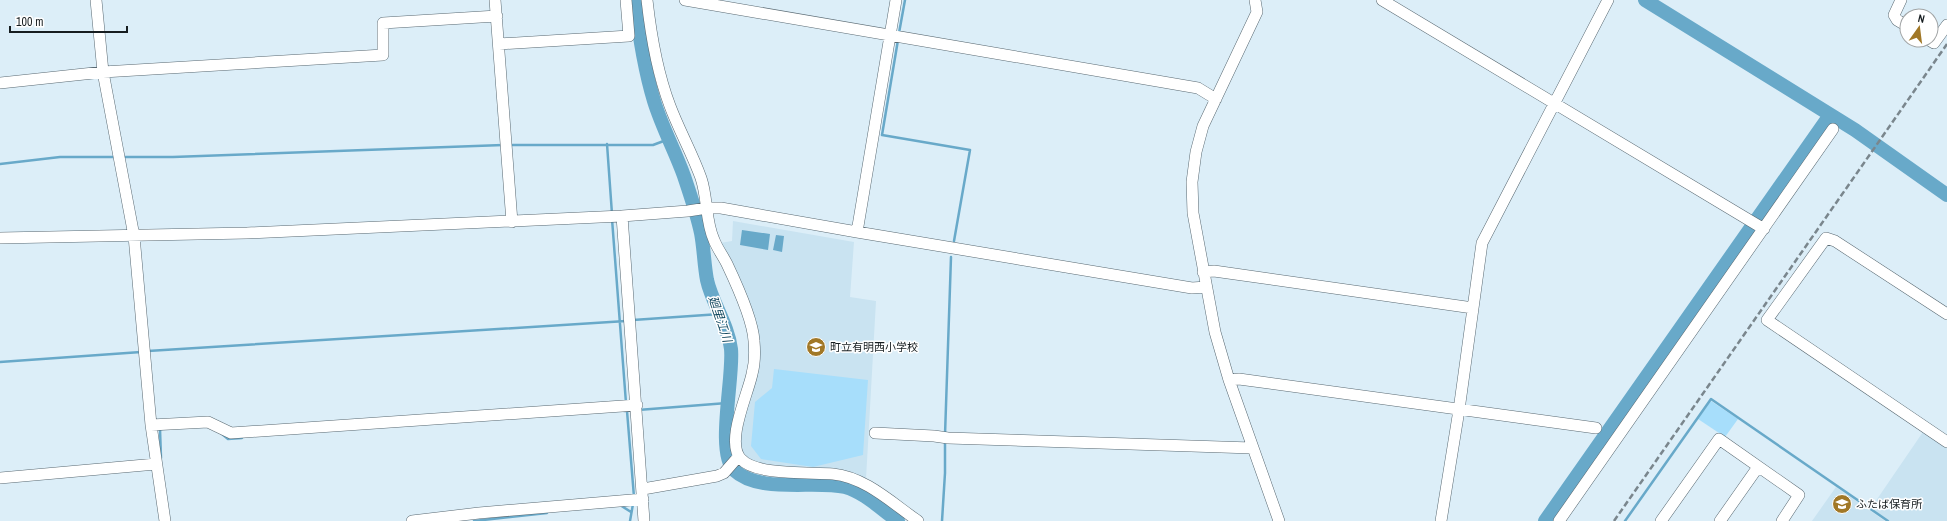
<svg xmlns="http://www.w3.org/2000/svg" width="1947" height="521" font-family="'Archivo Narrow','Noto Sans JP',sans-serif">
	<style>
		.built { fill: #c9e3f1 }
		.green { fill: #a7defb }
		.water { fill: #68a9c9 }
		.lines { fill: none; stroke-linecap: round; stroke-linejoin: round }
		.stream { stroke: #68a9c9; stroke-width: 2.5 }
		.river { stroke: #68a9c9; stroke-width: 14 }
		.minor-casing { stroke: #596972; stroke-width: 12 }
		.minor { stroke: #fff; stroke-width: 11 }
		.rail { stroke: #7a868d; stroke-width: 2.5; stroke-dasharray: 6 3; stroke-linecap: butt }
		.labels { text-anchor: middle; stroke-width: 3; stroke-linejoin: round; paint-order: stroke }
		.poi-label { font-size: 11px; fill: #161d20; stroke: #fff; text-anchor: start }
		.water-label { font-size: 12px; font-style: italic; fill: #12485f; stroke: #fff }
	</style>
	<rect width="100%" height="100%" fill="#dceef8"/>
	<!-- built -->
	<path class="built" d="M 733,221 L 854,242 L 850,297 L 876,301 L 866,479 L 800,472 L 749,462 L 740,449 L 739,432 L 758,356 L 720,243 L 732,241 Z
		M 1925,429 L 1947,444 L 1947,521 L 1890,521 L 1871,508 Z
		M 1836,487 L 1885,521 L 1812,521 Z"/>
	<!-- green -->
	<path class="green" d="M 774,369 L 868,380 L 863,455 L 813,467 L 761,459 L 751,446 L 755,402 L 772,388 Z
		M 1711,401 L 1738,419 L 1725,437 L 1698,419 Z"/>
	<!-- water -->
	<path class="water" d="M 742,230 L 770,234 L 768,250 L 740,245 Z
		M 776,235 L 784,236 L 782,252 L 773,250 Z"/>
	<g class="lines">
		<!-- stream -->
		<path class="stream" d="M 899,33 L 905,0
			M 898,40 L 882,135 L 970,150 L 954,241
			M 607,144 L 612,214
			M 510,145 L 653,145 L 669,139
			M 122,157 L 173,157 L 503,145
			M 0,164 L 60,157 L 115,157
			M 612,219 L 626,403
			M 633,320 L 720,314
			M 148,351 L 626,321
			M 0,362 L 141,352
			M 638,410 L 727,403
			M 624,411 L 627,411 L 634,497
			M 222,434 L 228,439 L 242,438
			M 945,435 L 951,257
			M 161,458 L 160,429 L 162,429
			M 620,505 L 631,512
			M 474,521 L 547,513
			M 630,521 L 633,504
			M 942,521 L 945,473 L 945,440
			M 1625,521 L 1711,399 L 1888,521"/>
		<!-- river -->
		<path class="river" d="M 635,0 C 639,35 644,68 654,101 C 662,127 675,151 684,176 C 690,194 697,214 701,233 C 704,249 704,264 707,280 C 712,303 728,324 731,349 C 734,376 716,452 734,470 C 759,494 814,480 845,487 C 864,492 882,510 898,521
			M 1645,0 L 1855,130 L 1947,195
			M 1545,521 L 1830,115"/>
		<!-- minor casing -->
		<g class="minor-casing">
			<path id="minor" d="M 96,0 L 103,72 L 134,236 L 151,425 L 165,521
				M 495,0 L 512,222
				M 647,0 C 651,36 657,72 670,106 C 679,130 692,153 701,178 C 708,199 705,220 714,240 C 717,248 723,256 727,264 C 736,283 753,321 754,341 C 755,352 755,363 752,374 C 748,394 725,442 741,459 C 756,476 811,472 833,474 C 865,477 892,503 918,521
				M 685,0 L 1198,88 L 1216,99
				M 1255,0 L 1257,12 L 1203,126 L 1196,152 L 1192,182 L 1193,213 L 1215,332 L 1229,380 L 1279,521
				M 1382,0 L 1764,229
				M 1901,0 L 1894,15 L 1897,20 L 1907,26
				M 1929,40 L 1934,43 L 1947,25
				M 499,44 L 629,36 L 626,0
				M 0,83 L 103,72 L 383,55 L 383,23 L 497,16
				M 857,232 L 896,0
				M 0,238 L 247,233 L 622,216
				M 1203,272 L 1214,271 L 1473,308
				M 1947,314 L 1835,241 L 1826,238 L 1767,320 L 1947,442
				M 1229,380 L 1239,379 L 1596,428
				M 151,425 L 208,422 L 231,433 L 637,405
				M 875,433 L 934,436 L 948,438 L 1252,448
				M 0,478 L 156,464
				M 643,489 L 717,476 L 724,473 L 738,457
				M 412,521 L 479,513 L 643,499
				M 644,521 L 622,216 L 688,211 L 707,208 L 721,208 L 857,232 L 1192,288 L 1206,287
				M 1441,521 L 1459,410 L 1482,243 L 1608,0
				M 1559,521 L 1833,129
				M 1661,521 L 1719,439 L 1799,495 L 1782,521
				M 1720,521 L 1758,467"/>
		</g>
		<!-- minor -->
		<use href="#minor" class="minor"/>
		<!-- rail -->
		<path class="rail" d="M 1614,521 L 1947,44"/>
	</g>
	<!-- icons -->
	<defs>
		<g id="school-disc" transform="scale(1)"><circle r="9.5" fill="#a17827" stroke="#fff"/><path d="M0-5L7-2L0 1L-7-2ZM-4 1L0 2.5L4 1V4Q0 6-4 4Z" fill="#fff"/></g>
	</defs>
	<g fill-rule="evenodd">
		<use href="#school-disc" x="816" y="347"/>
		<use href="#school-disc" x="1842" y="504"/>
	</g>
	<g class="labels">
		<!-- poi labels -->
		<g class="poi-label">
			<text x="830" y="351">町立有明西小学校</text>
			<text x="1856" y="508">ふたば保育所</text>
		</g>
		<!-- water labels -->
		<g class="water-label">
			<text transform="translate(720 319) rotate(71)" y="4">廻里江川</text>
		</g>
	</g>
	<!-- north arrow -->
	<g transform="translate(1919 28) rotate(14)"><circle r="19" fill="#ffffff" stroke="#a2a5a6"/>
	<path d="M0-3L7 15L0 10L-7 15Z" fill="#a17827"/>
	<text y="-6" font-size="11" font-weight="bold" text-anchor="middle" fill="#161d20">N</text>
	</g>
	<!-- scale -->
	<path d="M10 26v6h117v-6" fill="none" stroke="#161d20" stroke-width="2"/>
	<text x="16" y="26" font-size="12" fill="#161d20" stroke="#ffffff" stroke-width="3" paint-order="stroke">100 m</text>
</svg>
